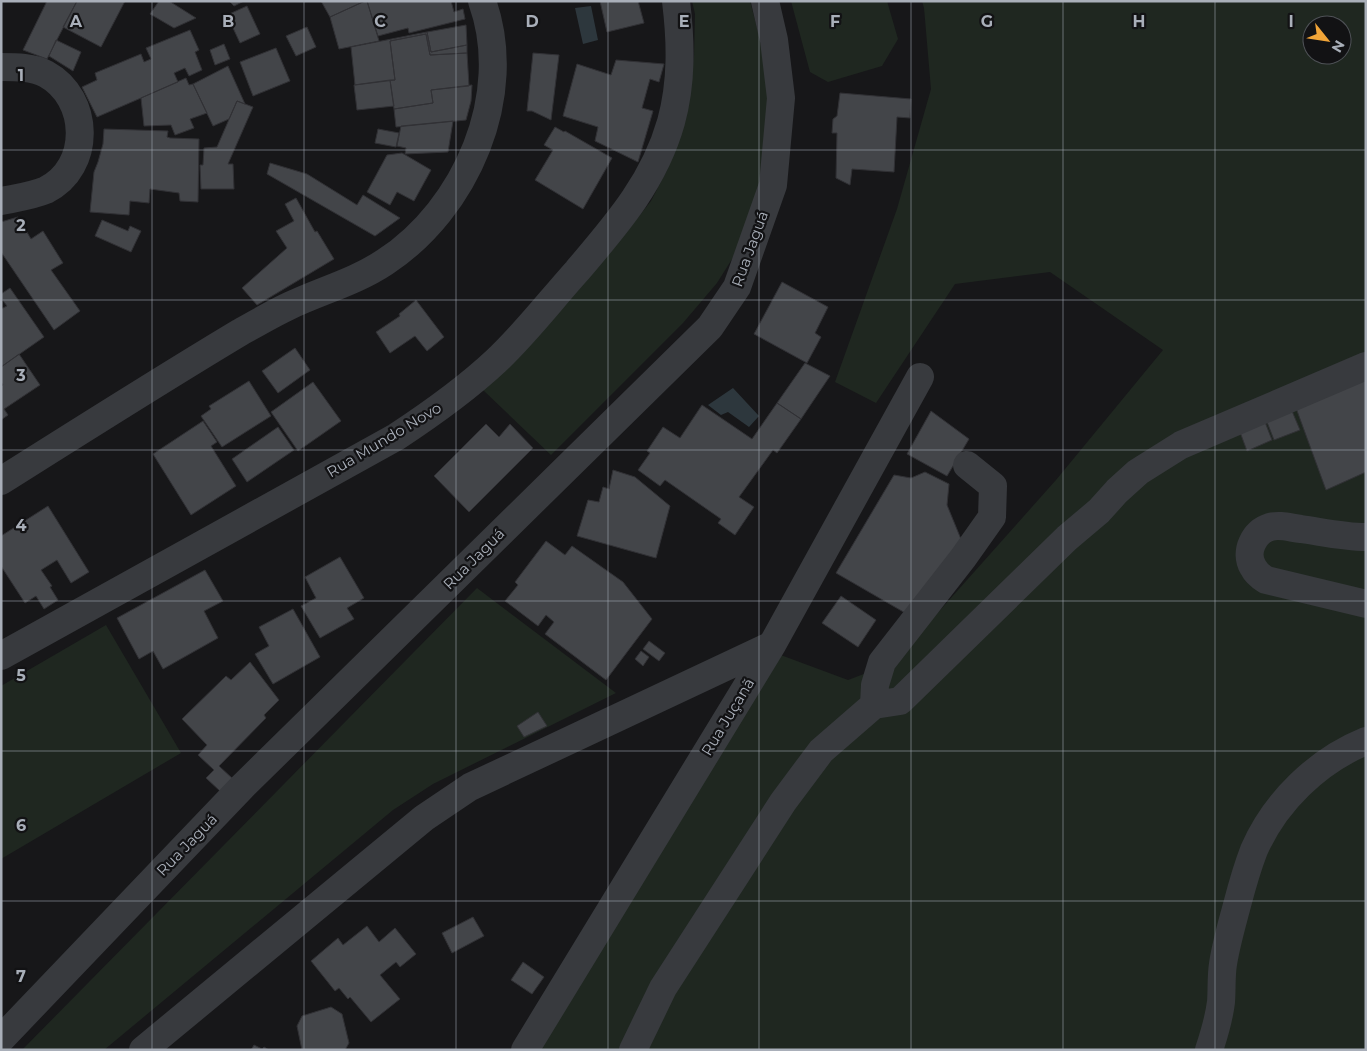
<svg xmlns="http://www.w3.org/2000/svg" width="1367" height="1051" font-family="Montserrat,sans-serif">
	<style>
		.green { fill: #1f2720; fill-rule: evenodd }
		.water { fill: #2d373d }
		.building { fill: #434549; stroke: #313135 }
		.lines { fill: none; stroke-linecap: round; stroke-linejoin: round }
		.minor { stroke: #383a3e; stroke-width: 28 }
		.grid { fill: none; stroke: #a9afb9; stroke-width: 1; stroke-opacity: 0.55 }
		.labels { text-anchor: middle; stroke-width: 4.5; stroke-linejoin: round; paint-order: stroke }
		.street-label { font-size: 15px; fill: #a9afb9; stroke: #121214 }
		.grid-label { font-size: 16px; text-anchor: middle; font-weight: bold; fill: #a9afb9; stroke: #121214; stroke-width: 4.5; stroke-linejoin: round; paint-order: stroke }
	</style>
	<rect width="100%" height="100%" fill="#171719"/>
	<!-- green -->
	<path class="green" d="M 692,1 L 750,1 L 760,39 L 768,77 L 768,162 L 744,240 L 717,283 L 683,323 L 551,455 L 483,390 L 613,249 L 651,201 L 667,170 L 690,91 L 694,56 L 695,14 Z
		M 791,1 L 887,1 L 898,39 L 882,66 L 828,82 L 810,72 Z
		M 922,1 L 1366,1 L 1366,1050 L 535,1050 L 778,654 L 848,680 L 893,663 L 1056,480 L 1163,350 L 1050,272 L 955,284 L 876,403 L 835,382 L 897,209 L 931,89 L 924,8 ZM 1312,25 L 1342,25 L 1342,55 L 1312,55 Z
		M 477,588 L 616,693 L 433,784 L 393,810 L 104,1050 L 22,1050 Z
		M 106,625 L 181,753 L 1,859 L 1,686 Z"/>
	<!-- water -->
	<path class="water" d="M 591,6 L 598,40 L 583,44 L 575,8 Z
		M 733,388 L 759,416 L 749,427 L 728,412 L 721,415 L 708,405 Z"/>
	<!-- building -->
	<path class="building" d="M 47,1 L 77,1 L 47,59 L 23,50 Z
		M 77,1 L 125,1 L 101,47 L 63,27 Z
		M 159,1 L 169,1 L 196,18 L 174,28 L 150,14 Z
		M 229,1 L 244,1 L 234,6 Z
		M 321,1 L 365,1 L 330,17 Z
		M 365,1 L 367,1 L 379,41 L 339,49 L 330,17 Z
		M 367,1 L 451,1 L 454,12 L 463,9 L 465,19 L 409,33 L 408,28 L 378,36 Z
		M 600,1 L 638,1 L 644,23 L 607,32 Z
		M 247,6 L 260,34 L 240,43 L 227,15 Z
		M 466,25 L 467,45 L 431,52 L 427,32 Z
		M 307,27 L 316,47 L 296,56 L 286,36 Z
		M 190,30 L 199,50 L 195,52 L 202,70 L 189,76 L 185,68 L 174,73 L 178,82 L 97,117 L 82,87 L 97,80 L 95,73 L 141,54 L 144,62 L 151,59 L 146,48 Z
		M 427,32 L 431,52 L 467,45 L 467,53 L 430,55 L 426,34 L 390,41 L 395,80 L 355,85 L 351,47 Z
		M 426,34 L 430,55 L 467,53 L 469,86 L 431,90 L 433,103 L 394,109 L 390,80 L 395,80 L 390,41 Z
		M 56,40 L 81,52 L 73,71 L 49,56 Z
		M 224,44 L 230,59 L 215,65 L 210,50 Z
		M 276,48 L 290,81 L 253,96 L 240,62 Z
		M 533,53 L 559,55 L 551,120 L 532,111 L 527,111 Z
		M 616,60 L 664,64 L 659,82 L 650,79 L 642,108 L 653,111 L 638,162 L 595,141 L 598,127 L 563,116 L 577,64 L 611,75 Z
		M 228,66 L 245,104 L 237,101 L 229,119 L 213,126 L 193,84 Z
		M 186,78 L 189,85 L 193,84 L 207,113 L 190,119 L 194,128 L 175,135 L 171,125 L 144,126 L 141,98 Z
		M 390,80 L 394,106 L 357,110 L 354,85 Z
		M 472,85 L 471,101 L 466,120 L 396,127 L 394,109 L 433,103 L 431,90 Z
		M 840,93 L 911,99 L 910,118 L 897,117 L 894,172 L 852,169 L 850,185 L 836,178 L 837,133 L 832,133 L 833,119 L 837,116 Z
		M 237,101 L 253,107 L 228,164 L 233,164 L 234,189 L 201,189 L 200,165 L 203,165 L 204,148 L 217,147 Z
		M 453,121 L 448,152 L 405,154 L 406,148 L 397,146 L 401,126 Z
		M 555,127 L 564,132 L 565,131 L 612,158 L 583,209 L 535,180 L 553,150 L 544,145 Z
		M 104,129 L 168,131 L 167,137 L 170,138 L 199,139 L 198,202 L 180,201 L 179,193 L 150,189 L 149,203 L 130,201 L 129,215 L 90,212 L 94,172 L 98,162 L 103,144 Z
		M 378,129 L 399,133 L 396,147 L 375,143 Z
		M 402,153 L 431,170 L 414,201 L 397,192 L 390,205 L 367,192 L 387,155 Z
		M 270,163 L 307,174 L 357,205 L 363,195 L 400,218 L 375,236 L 267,174 Z
		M 296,198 L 315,232 L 317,231 L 334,259 L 257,305 L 242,288 L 287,248 L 276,231 L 294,221 L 285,204 Z
		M 18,217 L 31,239 L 43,231 L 63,263 L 51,270 L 80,311 L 54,330 L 1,252 L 1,222 Z
		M 102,220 L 128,231 L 130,226 L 141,231 L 131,252 L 95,236 Z
		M 782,282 L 828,307 L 815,333 L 821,337 L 807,363 L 754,334 Z
		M 10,288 L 44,337 L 1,367 L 1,309 L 7,306 L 1,298 L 1,294 Z
		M 416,300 L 444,337 L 427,351 L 415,336 L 390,353 L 376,332 L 400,316 L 399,314 Z
		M 295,348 L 310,370 L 278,393 L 262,371 Z
		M 19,354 L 40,385 L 4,409 L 8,415 L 1,420 L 1,386 L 3,385 L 1,382 L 1,367 Z
		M 805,363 L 830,376 L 801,419 L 777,403 Z
		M 1366,379 L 1366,472 L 1326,490 L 1296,408 Z
		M 249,381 L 271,416 L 222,447 L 201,416 L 211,409 L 209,406 Z
		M 313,382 L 341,421 L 298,451 L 271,412 Z
		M 777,403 L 801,419 L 777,453 L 773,450 L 739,497 L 754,507 L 735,535 L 718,523 L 721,519 L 665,480 L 660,486 L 638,470 L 650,453 L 647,451 L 663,427 L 680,438 L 702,405 L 752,439 Z
		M 931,411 L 969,439 L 947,476 L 907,454 Z
		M 1292,411 L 1300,430 L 1274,440 L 1267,422 Z
		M 203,421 L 217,442 L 211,446 L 236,486 L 191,515 L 153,454 Z
		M 1265,422 L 1272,440 L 1247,451 L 1240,432 Z
		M 486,424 L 499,437 L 510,424 L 533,448 L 469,512 L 434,476 Z
		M 278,427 L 294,450 L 247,482 L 232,459 Z
		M 613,470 L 635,477 L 670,506 L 656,558 L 577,536 L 588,500 L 599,502 L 603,487 L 609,489 Z
		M 925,472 L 949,484 L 947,505 L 963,544 L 907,614 L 836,573 L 894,475 L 911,478 Z
		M 48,506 L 89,572 L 71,583 L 57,560 L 41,570 L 52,586 L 50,587 L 58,600 L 44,609 L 36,596 L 25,603 L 1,566 L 1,536 Z
		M 546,541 L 565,555 L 572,546 L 623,582 L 652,619 L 606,680 L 545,634 L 554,622 L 546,615 L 538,626 L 505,601 L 518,585 L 515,582 Z
		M 340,557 L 364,598 L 347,608 L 354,619 L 320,638 L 301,606 L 316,598 L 305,577 Z
		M 205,570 L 223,601 L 204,611 L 218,638 L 163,669 L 153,651 L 139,659 L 117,618 Z
		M 841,596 L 876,620 L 858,647 L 822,623 Z
		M 293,609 L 320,657 L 273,684 L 255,654 L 269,646 L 259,627 Z
		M 649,641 L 665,653 L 659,661 L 643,649 Z
		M 641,651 L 649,657 L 643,666 L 635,659 Z
		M 250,662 L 279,700 L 264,715 L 266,718 L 219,766 L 233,779 L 221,792 L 206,778 L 214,770 L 198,755 L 207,745 L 182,719 L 226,676 L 231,680 Z
		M 538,712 L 547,726 L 524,737 L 517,726 Z
		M 473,917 L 484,936 L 452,953 L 442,933 Z
		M 367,926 L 379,942 L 395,928 L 416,954 L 400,967 L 396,962 L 380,975 L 400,999 L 371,1022 L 350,997 L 348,999 L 339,988 L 335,991 L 311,961 L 338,938 L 343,945 Z
		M 523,962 L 544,977 L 532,994 L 511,980 Z
		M 331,1007 L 342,1014 L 349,1043 L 345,1050 L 302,1050 L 297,1026 L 302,1016 Z
		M 254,1045 L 262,1049 L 264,1047 L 269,1050 L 251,1050 Z"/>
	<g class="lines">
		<!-- minor -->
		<path class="minor" d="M 1,67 C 16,67 33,67 46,74 C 90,98 92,167 46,190 C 32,196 16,198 1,201
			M 1,481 C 80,431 159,381 239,333 C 255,324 272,314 289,306 C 320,291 355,282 385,262 C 466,209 516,95 482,1
			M 1366,537 C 1344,537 1322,532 1301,529 C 1291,528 1280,524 1270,527 C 1254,532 1244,552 1253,567 C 1256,573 1261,577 1266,580 L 1366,604
			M 1,656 L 396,437 C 431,414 465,390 496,361 C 525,334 550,301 577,271 C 617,224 654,182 671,122 C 682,82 681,42 676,1
			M 874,705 L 875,685 L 882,662 L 963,558 L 992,517 L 993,486 L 967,465
			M 1,1039 L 242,787 L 710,327 L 737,287 L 773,185 L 781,98 L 774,40 L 765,1
			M 143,1050 L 424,818 L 470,787 L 772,645
			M 525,1050 L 772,645 L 920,377
			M 633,1050 L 663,988 L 783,802 L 821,751 L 874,705 L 900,701 L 1067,538 L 1099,511 L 1117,491 L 1138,472 L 1181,445 L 1366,366
			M 1209,1050 C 1214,1035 1219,1018 1221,1002 C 1222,989 1221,976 1223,964 C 1226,944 1232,924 1237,905 C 1242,886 1247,868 1254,850 C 1275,802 1317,761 1366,741"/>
	</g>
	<!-- grid -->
	<path class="grid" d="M 152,1 L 152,1050M 304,1 L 304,1050M 456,1 L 456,1050M 608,1 L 608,1050M 759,1 L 759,1050M 911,1 L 911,1050M 1063,1 L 1063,1050M 1215,1 L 1215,1050M 1,150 L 1366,150M 1,300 L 1366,300M 1,450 L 1366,450M 1,601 L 1366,601M 1,751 L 1366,751M 1,901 L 1366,901"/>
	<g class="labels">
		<!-- street labels -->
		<g class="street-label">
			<text transform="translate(750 249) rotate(-70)" y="5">Rua Jaguá</text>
			<text transform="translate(384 440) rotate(-31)" y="5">Rua Mundo Novo</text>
			<text transform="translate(474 559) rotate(-45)" y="5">Rua Jaguá</text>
			<text transform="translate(728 717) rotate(-59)" y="5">Rua Juçanã</text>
			<text transform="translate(187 845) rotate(-46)" y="5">Rua Jaguá</text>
		</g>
	</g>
	<g class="grid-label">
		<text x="76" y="27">A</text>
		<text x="228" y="27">B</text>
		<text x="380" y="27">C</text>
		<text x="532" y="27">D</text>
		<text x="684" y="27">E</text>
		<text x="835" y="27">F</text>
		<text x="987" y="27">G</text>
		<text x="1139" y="27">H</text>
		<text x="1291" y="27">I</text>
		<text x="21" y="81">1</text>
		<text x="21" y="231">2</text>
		<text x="21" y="381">3</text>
		<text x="21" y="531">4</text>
		<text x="21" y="681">5</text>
		<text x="21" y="831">6</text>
		<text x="21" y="982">7</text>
	</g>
	<!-- border -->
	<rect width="1367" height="1051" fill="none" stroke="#a9afb9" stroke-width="5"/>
	<!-- north arrow -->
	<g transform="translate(1327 40) rotate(120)"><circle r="24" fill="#121214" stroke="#4e5156"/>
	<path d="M0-4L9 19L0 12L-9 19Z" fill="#f0a438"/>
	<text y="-8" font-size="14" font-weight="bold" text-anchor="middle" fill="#a9afb9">N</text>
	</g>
</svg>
